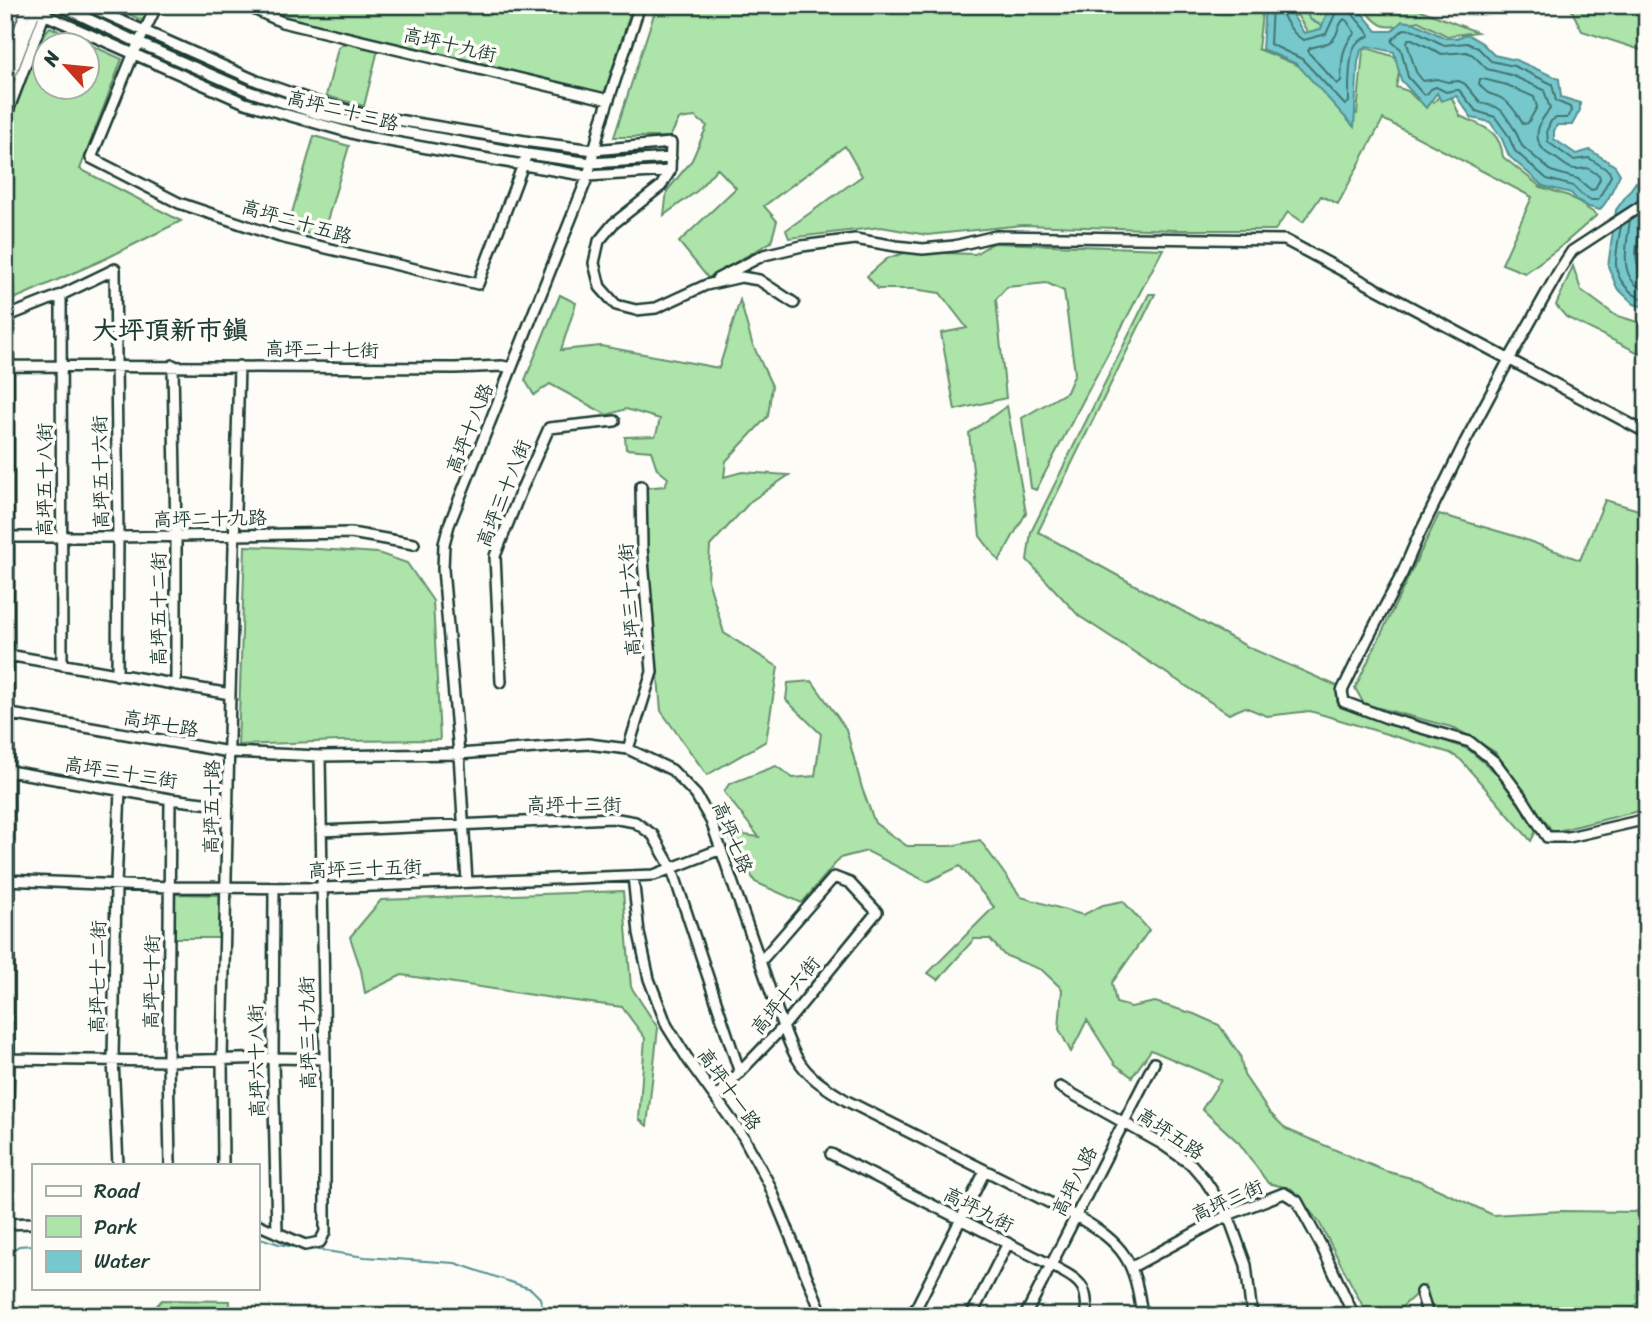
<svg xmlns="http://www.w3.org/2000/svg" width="1652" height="1321" font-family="Sriracha,'LXGW WenKai TC',sans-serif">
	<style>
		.green { fill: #ace4a9; stroke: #66906e; stroke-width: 2; fill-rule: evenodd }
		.water { fill: #76c8cd; stroke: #539090; stroke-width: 2 }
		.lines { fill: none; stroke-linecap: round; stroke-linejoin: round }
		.shore { stroke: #427571; stroke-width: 2 }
		.stream { stroke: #539090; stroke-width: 2 }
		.minor-casing { stroke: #1f3d34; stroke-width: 14 }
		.minor { stroke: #fdfcf7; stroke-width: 9 }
		.labels { text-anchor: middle; stroke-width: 7; stroke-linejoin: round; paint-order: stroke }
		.street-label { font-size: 19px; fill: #1f3d34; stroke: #fdfcf7 }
		.district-label { font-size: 26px; font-weight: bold; fill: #1f3d34; stroke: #fdfcf7 }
	</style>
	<rect width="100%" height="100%" fill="#fdfcf7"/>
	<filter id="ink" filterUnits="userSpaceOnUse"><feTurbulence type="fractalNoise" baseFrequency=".0143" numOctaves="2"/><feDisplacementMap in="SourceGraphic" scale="14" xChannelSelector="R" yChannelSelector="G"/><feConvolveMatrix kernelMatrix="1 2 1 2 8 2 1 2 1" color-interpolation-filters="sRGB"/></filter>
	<g filter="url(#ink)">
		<!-- green -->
		<path class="green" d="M 110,5 L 150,5 L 143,21 Z
			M 259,5 L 633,5 L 604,94 L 283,16 Z
			M 657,5 L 1263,5 L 1258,49 L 1307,69 L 1344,111 L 1357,114 L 1363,51 L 1367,48 L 1402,59 L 1396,87 L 1408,91 L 1417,100 L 1434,102 L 1444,91 L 1451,96 L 1460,116 C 1483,127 1500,129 1503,157 L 1541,187 L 1569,196 L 1597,215 L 1559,248 L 1525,273 L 1502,264 L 1532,197 L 1383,119 L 1338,204 L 1321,196 L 1303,222 L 1288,212 L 1275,230 L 1177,230 L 1023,225 L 927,235 L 881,227 L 789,238 L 786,230 L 862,176 L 845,146 L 764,206 L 777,221 L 771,242 L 708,278 L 679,242 L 736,188 L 717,168 L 697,191 L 664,215 L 667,191 L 692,160 L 707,126 L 695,117 L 679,119 L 670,137 L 614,137 Z
			M 1281,5 L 1337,5 L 1322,33 L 1310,36 L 1297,15 L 1284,21 Z
			M 1360,5 L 1408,5 L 1477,32 L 1447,36 L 1418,21 C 1383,29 1385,32 1360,5 Z
			M 1569,5 L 1647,5 L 1647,41 L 1641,50 L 1582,31 Z
			M 50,27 L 122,59 L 80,169 L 181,221 L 105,259 L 5,303 L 5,130 L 26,71 L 39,40 ZM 46,46 L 88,46 L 88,88 L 46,88 Z
			M 346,42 L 378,50 L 364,106 L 326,96 L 338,48 Z
			M 314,136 L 349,146 L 322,238 L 288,227 Z
			M 993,243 L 1163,249 L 1036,490 L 1031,488 L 1022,418 L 1067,392 L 1075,373 L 1064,291 L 1047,283 L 1007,287 L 996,299 L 1006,398 L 955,410 L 941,333 L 967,328 L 940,293 L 913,289 L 878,289 L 867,276 L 888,258 L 908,252 L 975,254 Z
			M 1573,266 L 1581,290 L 1615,315 L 1647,325 L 1647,357 L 1566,317 L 1556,305 Z
			M 1149,294 L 1155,294 L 1038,532 L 1248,647 L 1337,686 L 1337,702 L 1468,749 L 1495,772 L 1537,829 L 1531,841 L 1461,760 L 1450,753 L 1310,711 L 1267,716 L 1245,707 L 1229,714 L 1079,616 L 1027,560 L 1031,532 Z
			M 560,295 L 576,303 L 561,350 L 601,346 L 719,368 L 740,300 L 752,343 L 772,386 L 768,416 L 726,461 L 724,477 L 742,472 L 789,475 L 751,501 L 710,546 L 708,580 L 724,633 L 778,667 L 766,741 L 707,775 L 661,711 L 651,599 L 644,488 L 665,486 L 668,478 L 657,469 L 651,451 L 626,449 L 625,437 L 655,436 L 657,431 L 660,419 L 626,409 L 607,415 L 550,384 L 534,395 L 525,380 Z
			M 1007,406 L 1026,513 L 999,561 L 980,536 L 969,433 Z
			M 1605,500 L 1642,511 L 1647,500 L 1647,809 L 1553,832 L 1495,752 L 1455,728 L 1364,704 L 1355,688 L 1439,514 L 1518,537 L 1580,560 Z
			M 245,546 L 318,549 L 378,553 L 407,563 L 433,601 L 440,740 L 340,741 L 238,745 Z
			M 812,681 L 846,729 L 862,788 L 875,823 L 907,846 L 950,846 L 980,840 L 1021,897 L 1083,915 L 1103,905 L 1123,901 L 1149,930 L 1112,983 L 1116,1003 L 1131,1007 L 1155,1002 L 1194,1014 L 1219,1025 L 1240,1055 L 1244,1075 L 1269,1112 L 1286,1129 L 1385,1171 L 1418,1180 L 1493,1215 L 1561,1211 L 1634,1212 L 1647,1209 L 1647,1293 L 1625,1316 L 1435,1316 L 1425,1286 L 1393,1315 L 1368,1316 L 1319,1222 L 1292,1189 L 1268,1183 L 1239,1143 L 1202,1109 L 1221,1080 L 1151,1050 L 1132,1077 L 1115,1064 L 1087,1020 L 1071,1052 L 1059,1029 L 1062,989 L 1042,970 L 1004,955 L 990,939 L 974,939 L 938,980 L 928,973 L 994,907 L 960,866 L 927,882 L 867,851 L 840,858 L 802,903 L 755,882 L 718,818 L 722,814 L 745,835 L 759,837 L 724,792 L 729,784 L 776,766 L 793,778 L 815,776 L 821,734 L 786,700 L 788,683 Z
			M 623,891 L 631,987 L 658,1028 L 647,1126 L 639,1119 L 645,1038 L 622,1007 L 552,998 L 402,975 L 365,993 L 361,970 L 350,937 L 381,900 Z
			M 175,894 L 220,895 L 220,938 L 174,938 Z
			M 162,1300 L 230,1301 L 229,1316 L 147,1316 Z"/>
		<!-- water -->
		<path class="water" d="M 1265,5 L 1286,5 L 1304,33 L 1321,29 C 1328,6 1332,5 1355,5 L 1377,31 L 1392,31 L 1402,21 L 1415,23 L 1445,38 L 1457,38 L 1467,34 L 1482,43 L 1494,55 L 1516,60 L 1559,79 L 1561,97 L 1580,103 L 1580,110 L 1572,125 L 1557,125 L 1554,131 L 1554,139 L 1576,154 L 1590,150 L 1615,166 L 1620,174 L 1608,199 L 1600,210 L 1589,207 L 1576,199 L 1571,193 L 1543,186 L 1509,156 L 1502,139 L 1490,122 L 1472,118 L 1456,96 L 1441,101 L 1437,93 L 1426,108 L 1401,80 L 1394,52 L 1367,46 L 1361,50 L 1358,62 L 1354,127 L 1297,64 L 1262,49 Z
			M 1636,182 L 1647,191 L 1647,308 L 1634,304 L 1617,288 L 1608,266 L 1616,210 Z"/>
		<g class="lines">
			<!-- shore -->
			<path class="shore" d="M 1272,5 L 1270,44 L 1302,59 L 1345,105 L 1349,102 C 1349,89 1348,54 1356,44 C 1360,40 1366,38 1370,35 L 1351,12 L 1350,5
				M 1280,5 C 1282,17 1293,36 1304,40 L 1326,34 L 1337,10 L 1337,5
				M 1344,19 L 1347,21 L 1355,33 C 1341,47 1342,62 1341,81 L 1337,84 L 1309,53 L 1308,51 L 1310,48 C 1320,45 1331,45 1336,35 C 1339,28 1339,24 1344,19 Z
				M 1404,29 L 1414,30 L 1444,45 L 1467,43 L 1478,48 L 1491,61 L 1514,66 L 1552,84 L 1556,101 L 1570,107 L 1571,111 L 1567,118 L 1556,118 L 1551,121 L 1547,130 L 1548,142 L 1573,160 L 1589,158 L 1609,171 L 1611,176 L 1598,200 L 1591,200 L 1581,194 L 1573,186 L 1547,179 L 1515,151 L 1508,135 L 1495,117 L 1476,111 L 1459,90 L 1455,90 L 1446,92 L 1436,87 L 1431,89 L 1427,94 L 1423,94 L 1408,77 L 1401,49 L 1392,42 L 1393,39 Z
				M 1408,39 L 1412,39 L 1442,54 L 1466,52 L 1473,55 L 1487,69 L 1511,75 L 1544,90 L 1550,109 C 1541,119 1531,136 1543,149 C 1546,154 1552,156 1557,159 C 1569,168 1571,171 1587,168 L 1599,175 L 1600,179 L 1595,189 L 1591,190 L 1578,179 L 1551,171 L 1522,146 L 1515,130 L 1502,111 L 1496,107 L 1481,103 L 1465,84 L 1459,81 L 1448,82 L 1437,79 L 1423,81 L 1416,72 L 1407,43 Z
				M 1480,79 L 1483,79 L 1507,85 L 1534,97 L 1537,107 L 1528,123 L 1523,124 C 1518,116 1513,105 1504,100 C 1491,91 1491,99 1479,84 Z
				M 1647,216 L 1644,217 L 1641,221 C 1638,242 1629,263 1647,280
				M 1630,220 C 1627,245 1616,280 1647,291
				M 1621,226 C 1619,238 1616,250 1616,262 C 1615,279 1631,296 1647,301"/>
			<!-- stream -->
			<path class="stream" d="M 1300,5 L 1311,20 L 1322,26
				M 257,1237 L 279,1244 L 300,1248
				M 306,1248 L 365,1257 L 455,1263 L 531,1289 L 540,1298 L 544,1316
				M 5,1255 L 19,1246 L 33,1245"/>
			<!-- minor casing -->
			<g class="minor-casing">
				<path id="minor" d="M 27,5 L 50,17 L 245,103 L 362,136 L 471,156 L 588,176 L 670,171
					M 59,5 L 139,43 L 251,92 L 315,113 L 365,125 L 527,154 L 591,163 L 671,158
					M 86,5 L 257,81 L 317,102 L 367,115 L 531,142 L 594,150 L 671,143 L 670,171 L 661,186 L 613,224 L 599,241 L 594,263 L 600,287 L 616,305 L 636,310 L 656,308 L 706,285 L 741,277 L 759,280 L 794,303
					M 157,5 L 133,55 L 91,158 L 179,203 L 280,237 L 478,284 L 527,154
					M 245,5 L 282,22 L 609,100
					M 5,38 L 17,5
					M 5,67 L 28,5
					M 5,91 L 37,7
					M 5,119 L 48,5
					M 1647,202 L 1572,251 L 1559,271 L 1505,367 L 1465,442 L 1418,537 L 1402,574 L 1367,640 L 1342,691 L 1344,702 L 1387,718 L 1470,742 L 1495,762 L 1523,799 L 1547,837 L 1569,837 L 1647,819
					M 717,279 L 764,255 L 802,246 L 855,239 L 896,246 L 923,249 L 954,246 L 996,236 L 1285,240 L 1647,433
					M 61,295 L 62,665
					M 173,365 L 176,536 L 176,685
					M 5,366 L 455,368 L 502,366 L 511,368
					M 5,537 L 118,537 L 351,533 L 414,544
					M 8,655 L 230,694
					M 501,682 L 495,556 L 520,493 L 549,428 L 615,421
					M 5,713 L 229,752 L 320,756 L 459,754 L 588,744 L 628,749 L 672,770 L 696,795 L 711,821 L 783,1027 C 788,1038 791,1049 797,1058 C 808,1078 828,1089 847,1101 L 1076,1216 C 1124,1244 1135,1260 1142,1316
					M 628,749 L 652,672 L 642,547 L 641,486
					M 9,771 L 170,799 L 228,806
					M 170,799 L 168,1061 L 170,1165
					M 321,831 L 612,818 L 635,822 L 653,835 L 672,869 L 740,1073
					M 633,876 L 639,933 L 649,979 L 667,1026 L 689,1061 L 743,1136 L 769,1184 L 823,1316
					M 5,880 L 170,887 L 322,888 L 654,875 L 721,849
					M 467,882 L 459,754 L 443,569 L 444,544 L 449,525 L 588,176 L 601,123 L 640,5
					M 274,888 L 273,1058 L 277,1233
					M 5,1059 L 168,1061 L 273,1058 L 325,1059
					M 1060,1087 L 1162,1144 L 1192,1165 L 1205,1180 L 1228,1215 L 1246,1265 L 1252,1316
					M 716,1097 L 783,1027 L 877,912 L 850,883 L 834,877 L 760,962
					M 831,1154 L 1051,1265 C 1062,1272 1079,1278 1084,1291 C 1087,1298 1086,1308 1088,1316
					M 118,1165 L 113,1060 L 116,885 L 120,790
					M 223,1165 L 222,1060 L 230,694 L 239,366
					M 5,1198 L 9,1060 L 8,316 L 61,295 L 115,269 L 118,537 L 117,675
					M 5,1224 L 33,1223
					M 257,1224 L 305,1245 L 320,1242 L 325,1232 L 325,1059 L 320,756
					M 1132,1267 L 1228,1215 L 1284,1193 L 1297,1201 L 1322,1247 L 1354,1316
					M 1421,1292 L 1428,1316
					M 912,1316 L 985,1171
					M 971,1316 L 1008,1243
					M 1025,1316 L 1154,1063"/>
			</g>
			<!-- minor -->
			<use href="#minor" class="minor"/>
		</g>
	</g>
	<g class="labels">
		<!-- street labels -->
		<g class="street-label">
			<text transform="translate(450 44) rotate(13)" y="7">高坪十九街</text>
			<text transform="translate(343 110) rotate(14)" y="7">高坪二十三路</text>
			<text transform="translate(297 221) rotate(16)" y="7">高坪二十五路</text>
			<text transform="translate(322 349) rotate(1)" y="7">高坪二十七街</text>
			<text transform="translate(469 428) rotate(-68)" y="7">高坪十八路</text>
			<text transform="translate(100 472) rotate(-91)" y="7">高坪五十六街</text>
			<text transform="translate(44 480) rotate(-90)" y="7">高坪五十八街</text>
			<text transform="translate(503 493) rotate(-68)" y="7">高坪三十八街</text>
			<text transform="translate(210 518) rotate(-1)" y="7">高坪二十九路</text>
			<text transform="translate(629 600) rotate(-94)" y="7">高坪三十六街</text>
			<text transform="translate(158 609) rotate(-90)" y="7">高坪五十二街</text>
			<text transform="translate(161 723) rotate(10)" y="7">高坪七路</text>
			<text transform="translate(121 772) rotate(9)" y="7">高坪三十三街</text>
			<text x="574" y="811">高坪十三街</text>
			<text transform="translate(211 807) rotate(-89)" y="7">高坪五十路</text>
			<text transform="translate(733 837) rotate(68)" y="7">高坪七路</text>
			<text transform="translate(365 868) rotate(-2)" y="7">高坪三十五街</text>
			<text transform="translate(97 977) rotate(-89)" y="7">高坪七十二街</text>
			<text transform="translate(151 982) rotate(-89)" y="7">高坪七十街</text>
			<text transform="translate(785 995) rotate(-50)" y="7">高坪十六街</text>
			<text transform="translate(307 1033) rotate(-91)" y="7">高坪三十九街</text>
			<text transform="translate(256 1061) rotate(-91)" y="7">高坪六十八街</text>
			<text transform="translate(730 1089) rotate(55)" y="7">高坪十一路</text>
			<text transform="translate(1171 1133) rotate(34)" y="7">高坪五路</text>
			<text transform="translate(1074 1181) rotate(-63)" y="7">高坪八路</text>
			<text transform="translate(1227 1200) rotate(-24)" y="7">高坪三街</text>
			<text transform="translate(979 1209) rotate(27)" y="7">高坪九街</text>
		</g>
		<!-- district labels -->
		<g class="district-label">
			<text x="170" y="339">大坪頂新市鎮</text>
		</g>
	</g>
	<!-- margin -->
	<rect width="1652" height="1321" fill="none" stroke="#fdfcf7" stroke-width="28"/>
	<rect x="14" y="14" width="1624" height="1293" fill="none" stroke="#1f3d34" stroke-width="2.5" filter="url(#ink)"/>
	<!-- legend -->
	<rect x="32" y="1164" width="228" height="126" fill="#fdfcf7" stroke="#a4b0a9" stroke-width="2"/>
	<rect x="46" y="1186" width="35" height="10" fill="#fdfcf7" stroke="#a4b0a9" stroke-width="2"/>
	<text x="94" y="1198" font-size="21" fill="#1f3d34">Road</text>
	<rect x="46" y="1216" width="35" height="21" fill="#ace4a9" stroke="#a4b0a9" stroke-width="2"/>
	<text x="94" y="1234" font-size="21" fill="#1f3d34">Park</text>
	<rect x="46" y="1251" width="35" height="21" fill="#76c8cd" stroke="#a4b0a9" stroke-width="2"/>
	<text x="94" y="1268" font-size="21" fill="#1f3d34">Water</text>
	<!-- north arrow -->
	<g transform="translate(66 66) rotate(297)"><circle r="33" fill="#fdfcf7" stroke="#a4b0a9" stroke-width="2"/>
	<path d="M0-5L12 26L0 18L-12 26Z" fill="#c8321e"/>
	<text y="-10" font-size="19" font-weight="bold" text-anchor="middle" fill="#1f3d34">N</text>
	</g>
</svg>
